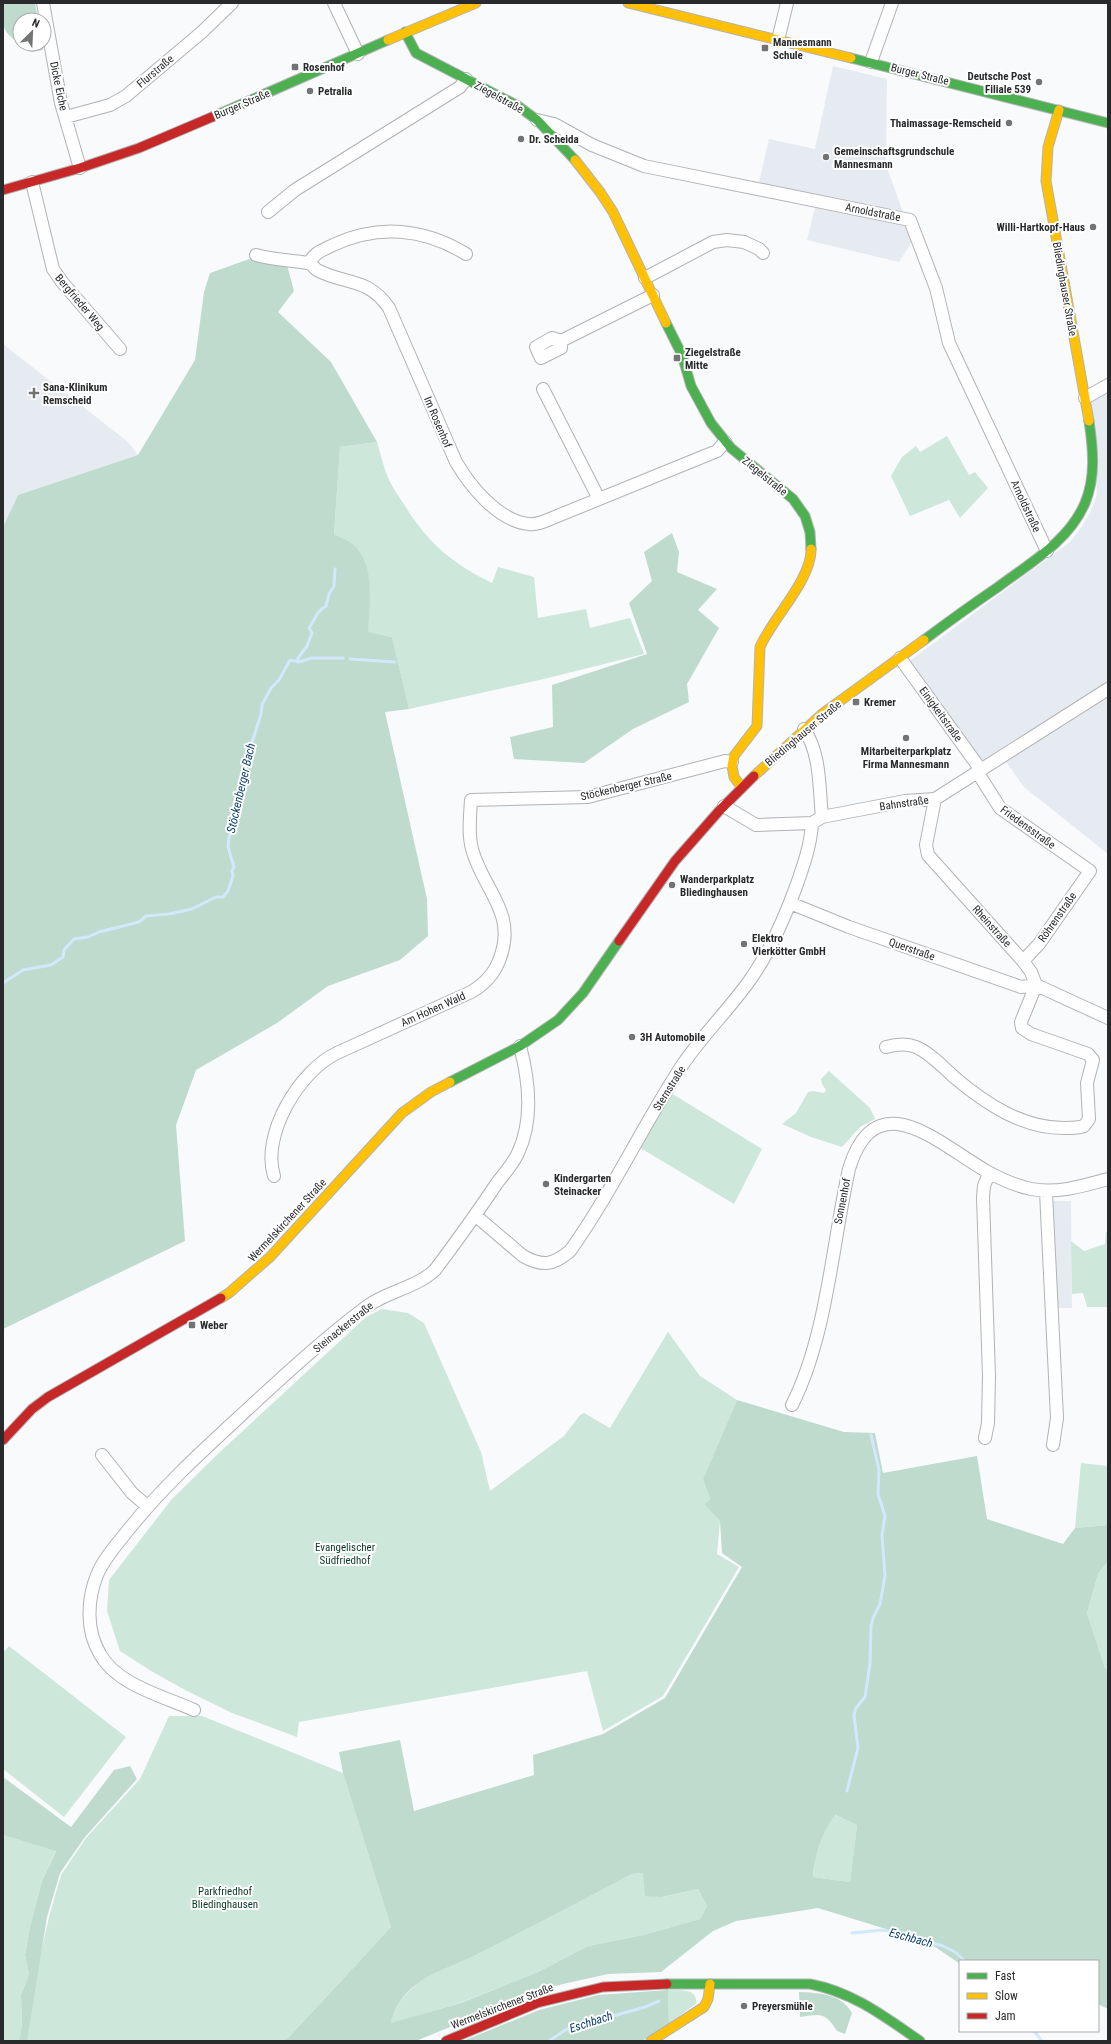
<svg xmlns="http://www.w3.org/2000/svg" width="1111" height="2044" font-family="'Roboto Condensed',sans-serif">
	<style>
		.built { fill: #e6ebf2 }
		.green { fill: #cde7db }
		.forest { fill: #bedbce; fill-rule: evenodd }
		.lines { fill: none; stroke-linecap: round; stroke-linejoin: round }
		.stream { stroke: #d3e7fd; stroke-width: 3 }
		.street-casing { stroke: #b1b2b4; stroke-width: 14 }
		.fast-casing { stroke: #b1b2b4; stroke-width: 11 }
		.slow-casing { stroke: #b1b2b4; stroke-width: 11 }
		.jam-casing { stroke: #b1b2b4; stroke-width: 11 }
		.street { stroke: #fefeff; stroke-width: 12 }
		.fast { stroke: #4caf50; stroke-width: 9 }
		.slow { stroke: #ffc107; stroke-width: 9 }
		.jam { stroke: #c62828; stroke-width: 9 }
		.poi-dot { fill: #717375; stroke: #fff; stroke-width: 1.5 }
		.labels { text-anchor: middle; stroke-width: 4; stroke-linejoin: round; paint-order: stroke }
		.poi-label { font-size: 11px; font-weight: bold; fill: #292a2c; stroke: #fff; text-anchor: start }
		.street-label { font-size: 11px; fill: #292a2c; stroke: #fff }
		.park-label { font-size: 11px; fill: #0b3726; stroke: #fff }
		.water-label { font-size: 12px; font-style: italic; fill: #0d416f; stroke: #fff }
	</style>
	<rect width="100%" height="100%" fill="#f8fafc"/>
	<!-- built -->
	<path class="built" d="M 833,66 L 887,79 L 886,165 L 913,240 L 899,262 L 807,240 L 818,195 L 759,183 L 769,139 L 815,149 Z
		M 3,344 L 128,442 L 138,455 L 18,495 L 3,527 Z
		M 1108,382 L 1108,854 L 1024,787 L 1002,756 L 982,769 L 908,662 L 1070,542 L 1082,526 L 1090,513 L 1097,494 L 1091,390 Z
		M 1053,1201 L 1071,1201 L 1072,1308 L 1056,1308 L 1052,1228 Z"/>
	<!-- green -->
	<path class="green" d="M 947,436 L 969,475 L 975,472 L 988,488 L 960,518 L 949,500 L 910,516 L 891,476 L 902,457 L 916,446 L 920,452 Z
		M 377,442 C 381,455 384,470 390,482 C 394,490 400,498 405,506 C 429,544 452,563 492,583 L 498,567 L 534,577 L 538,618 L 586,609 L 590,628 L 630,618 L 644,654 L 548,678 L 409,709 L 392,637 L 367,632 L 370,588 L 334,535 L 340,447 Z
		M 829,1071 L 870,1108 L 875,1119 L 860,1127 L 842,1147 L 811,1137 L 782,1124 L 796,1113 L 808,1092 L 813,1091 L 824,1093 L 826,1090 L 822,1084 L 821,1079 Z
		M 671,1093 L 762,1149 L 734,1204 L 637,1146 Z
		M 1106,1232 L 1108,1232 L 1108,1307 L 1087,1307 L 1083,1293 L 1072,1294 L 1071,1241 L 1084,1251 L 1105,1244 Z
		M 382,1309 L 408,1313 L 424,1323 L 481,1452 L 490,1491 L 564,1436 L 580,1415 L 584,1413 L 610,1428 L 668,1332 L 700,1376 L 737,1400 L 703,1479 L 710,1499 L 704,1504 L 720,1521 L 717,1554 L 739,1567 L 663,1696 L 603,1731 L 587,1671 L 299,1722 L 297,1737 L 232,1713 L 185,1690 L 151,1671 L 120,1651 L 107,1611 L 109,1580 L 172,1499 L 221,1451 L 366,1317 Z
		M 1081,1463 L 1108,1466 L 1108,1525 L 1075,1528 Z
		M 1108,1561 L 1108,1670 L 1105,1668 L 1087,1613 L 1098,1574 Z
		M 9,1646 L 126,1737 L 64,1817 L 3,1769 L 3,1653 Z
		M 169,1716 L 202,1716 L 343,1773 L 391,1927 L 290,2036 L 283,2041 L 21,2041 L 49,1917 L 61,1875 L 86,1838 L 140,1779 Z
		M 834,1815 L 857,1825 L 850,1882 L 813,1877 C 814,1857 823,1832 834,1815 Z
		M 3,1835 L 56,1850 L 42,1881 L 30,1927 L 25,1955 L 29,1974 L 21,1995 L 22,2025 L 19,2041 L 3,2041 Z
		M 643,1873 L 663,1897 L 698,1889 L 707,1906 L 700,1919 L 643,1935 L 588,1946 L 538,1972 L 460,2003 L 390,2024 C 393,2009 405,1993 417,1984 C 436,1970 459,1964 480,1953 C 531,1927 581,1901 632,1874 Z
		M 668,1990 C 679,1991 698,1987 696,2004 L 669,2023 Z"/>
	<!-- forest -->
	<path class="forest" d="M 3,3 L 35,3 L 38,20 L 20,20 L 20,44 C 0,29 3,27 3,3 Z
		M 20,44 L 42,44 L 43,50 L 31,52 Z
		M 255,257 L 287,265 L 294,291 L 278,312 L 331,362 L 377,442 L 340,447 L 334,535 C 339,537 346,539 351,543 C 377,563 369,604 368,632 L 392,637 L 409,709 L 385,712 L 427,899 L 428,936 L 400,960 L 328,986 L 277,1023 L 196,1070 L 176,1125 L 185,1241 L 3,1329 L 3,527 L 18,495 L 138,455 L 195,360 L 204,292 L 210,273 Z
		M 672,533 L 679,552 L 677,572 L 717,589 L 698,610 L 719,628 L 687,684 L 689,702 L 633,729 L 584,763 L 514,759 L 510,737 L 553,727 L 552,685 L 647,654 L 629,603 L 652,581 L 644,552 Z
		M 737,1400 L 844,1432 L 875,1433 L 883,1473 L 977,1456 L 987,1519 L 1063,1544 L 1075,1528 L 1108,1525 L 1108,1561 L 1098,1574 L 1087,1613 L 1105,1668 L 1108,1670 L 1108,2009 L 1098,2004 L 1098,1961 L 960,1961 L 960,1964 L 928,1942 L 818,1908 L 736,1921 L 713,1931 L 661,1972 L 608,1974 L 545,1988 L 416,2041 L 283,2041 L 290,2036 L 391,1927 L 343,1773 L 339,1752 L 400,1740 L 414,1811 L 534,1775 L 533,1755 L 603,1734 L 665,1698 L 742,1567 L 722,1553 L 720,1521 L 704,1504 L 710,1499 L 703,1479 ZM 835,1815 L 857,1825 L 850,1882 L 813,1877 C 814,1858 823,1830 835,1815 ZM 643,1873 L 645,1896 L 662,1897 L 698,1889 L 707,1906 L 700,1919 L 643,1935 L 588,1946 L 538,1972 L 461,2003 L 391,2023 C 393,2009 405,1992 417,1984 C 436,1970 459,1964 480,1953 C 531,1927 581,1901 632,1874 Z
		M 130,1766 L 137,1779 L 85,1837 L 60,1873 L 47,1917 L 27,2041 L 19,2041 L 22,2025 L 21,1995 L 29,1974 L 25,1955 L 30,1927 L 42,1881 L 56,1851 L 3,1835 L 3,1777 L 71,1827 L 114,1770 Z
		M 668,1990 L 669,2023 L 642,2041 L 463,2041 L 539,2010 L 598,1995 Z
		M 799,1992 C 818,1993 841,1993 852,2013 L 845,2034 L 837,2031 C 825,2012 821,2014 800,2017 Z"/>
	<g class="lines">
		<!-- stream -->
		<path class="stream" d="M 350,659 L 395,662
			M 299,662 L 298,658 L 307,646 L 312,633 L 309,628 C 315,619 317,611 326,606 L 329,594 L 334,586 L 335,569
			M 3,983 L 23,970 L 51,965 L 63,957 L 64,950 L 74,939 L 88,937 L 99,932 L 139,922 L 146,916 L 169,914 L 192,909 L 216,897 L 223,897 L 228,891 L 233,876 L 232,871 L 234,867 L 228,847 L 229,838 L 250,749 L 261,714 L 262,705 L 271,688 L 279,680 L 290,660 L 299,662 L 312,658 L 343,658
			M 847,1791 L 858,1748 L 854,1715 L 856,1708 L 865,1697 L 870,1663 L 871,1626 L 873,1618 L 880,1604 L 885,1576 L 882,1535 L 885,1516 L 878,1494 L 879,1470 L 871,1435
			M 852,1933 L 883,1930 L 898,1933 L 943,1946 L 955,1952 L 965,1961
			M 1034,2031 L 1042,2041
			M 549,2041 L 567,2029 L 645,2007 L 659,2001"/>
		<!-- street casing -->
		<g class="street-casing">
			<path id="street" d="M 43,3 L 61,103 L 80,168
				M 334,3 L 358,54
				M 778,40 L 787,3
				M 871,62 L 892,3
				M 66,117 L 110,105 L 126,96 L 202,32 L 232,3
				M 537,120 L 554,124 L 592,145 L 644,166 L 910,220 L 936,288 L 949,343 L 1047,551
				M 32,182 L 53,269 L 62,282 L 120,349
				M 268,212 L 295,190 L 460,87 L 466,79
				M 256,255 C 273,260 290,260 308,263 C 312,264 314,268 317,270 C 345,285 368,277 389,308 L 456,462 C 470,486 498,521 529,524 C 536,525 543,522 550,519 L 717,451 L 725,442
				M 310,263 C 313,253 323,250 333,245 C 378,224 424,228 466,254
				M 645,278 L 713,242 L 727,240 L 744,242 L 759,249 L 763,253
				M 561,341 L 561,348 L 541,358 L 536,347 L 552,338 L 561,341 L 653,295
				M 543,389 L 599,499
				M 1085,398 L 1108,385
				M 900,658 L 981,770
				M 804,729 C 821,754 819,788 822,817
				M 978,773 L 1000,808 L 1090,871 L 1039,944 L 1023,961
				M 935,799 L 926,845 L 928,855 L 1023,961 L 1031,972 L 1036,985 L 1108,1018
				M 724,806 L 756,825 L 812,823 L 822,817 L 905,801 L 935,799 L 1108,689
				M 790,903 L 849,927 L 1021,987 L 1036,985
				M 886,1047 C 897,1044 906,1043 916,1047 C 930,1053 943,1067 954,1077 C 986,1104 1023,1129 1066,1128 C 1072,1128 1078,1128 1084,1126 L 1089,1119 L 1087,1083 L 1093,1060 L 1088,1054 L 1031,1034 L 1022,1028 L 1021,1022 L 1036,985
				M 274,1176 C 261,1135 299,1071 337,1053 L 471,992 C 485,984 495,973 500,958 C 517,912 483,890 472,849 C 468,834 470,816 471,800 L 588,797 L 725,761 L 732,762
				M 1046,1192 L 1057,1418 L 1053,1445
				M 476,1216 L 523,1256 C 543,1267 553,1265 570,1251 C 612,1192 642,1127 681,1067 C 702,1035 731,1008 752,977 C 772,948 785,917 797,884 C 804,864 811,844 812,823
				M 792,1405 C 827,1336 832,1245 849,1169 C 876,1080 940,1145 988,1172 C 1001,1179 1016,1186 1031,1189 C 1057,1194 1083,1186 1108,1179
				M 985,1438 L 988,1423 L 989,1376 L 983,1197 L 984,1186 L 989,1173
				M 102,1455 L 132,1493 L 147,1506
				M 194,1710 C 163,1696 117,1685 100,1654 C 86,1631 87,1600 97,1575 C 104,1558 118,1543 129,1529 C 161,1489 199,1454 237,1419 C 279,1380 321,1341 366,1307 C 387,1291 416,1288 435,1270 C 456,1242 477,1213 497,1183 C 504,1174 513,1164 518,1153 C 534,1119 529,1080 520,1046"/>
		</g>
		<!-- fast casing -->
		<g class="fast-casing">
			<path id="fast" d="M 405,32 L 416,53 L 518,106 L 537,120 L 575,160
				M 851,58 L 1108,123
				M 212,117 L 388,40
				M 666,323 L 682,355 L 691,386 L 711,423 L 731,448 L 793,499 L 805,516 L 810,532 L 811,549
				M 924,640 C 948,622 973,604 998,587 C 1030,563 1069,541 1085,503 C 1096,477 1093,448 1089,421
				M 450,1082 L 520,1046 L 558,1020 L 583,993 L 619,941
				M 667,1984 L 810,1984 C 853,1992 885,2017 920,2041"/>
		</g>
		<!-- slow casing -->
		<g class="slow-casing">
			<path id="slow" d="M 628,3 L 851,58
				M 388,40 L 476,3
				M 1059,110 L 1048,147 L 1046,181 L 1089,421
				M 575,160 L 600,192 L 613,212 L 666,323
				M 754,776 L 822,714 L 924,640
				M 742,788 L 734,777 L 732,766 L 734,756 L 757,726 L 760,647 C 772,619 812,579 811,549
				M 221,1298 L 229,1293 L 270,1257 L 402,1113 L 431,1092 L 450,1082
				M 651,2041 L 704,2007 L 708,1999 L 710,1984"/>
		</g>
		<!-- jam casing -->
		<g class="jam-casing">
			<path id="jam" d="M 3,190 L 80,168 L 139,148 L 212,117
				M 619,941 L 675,861 L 719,811 L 754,776
				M 3,1440 L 32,1409 L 48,1397 L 221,1298
				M 446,2041 L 537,2003 L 603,1987 L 667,1984"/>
		</g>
		<!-- street -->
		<use href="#street" class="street"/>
		<!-- fast -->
		<use href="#fast" class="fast"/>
		<!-- slow -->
		<use href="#slow" class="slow"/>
		<!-- jam -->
		<use href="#jam" class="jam"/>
	</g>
	<!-- markers -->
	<g class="poi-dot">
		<rect x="761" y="44" width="8" height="8" rx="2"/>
		<rect x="291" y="63" width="8" height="8" rx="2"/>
		<circle cx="1039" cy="82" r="4"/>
		<circle cx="310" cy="91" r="4"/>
		<circle cx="1009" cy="123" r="4"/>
		<circle cx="521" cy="139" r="4"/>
		<circle cx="826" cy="157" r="4"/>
		<circle cx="1093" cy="227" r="4"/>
		<rect x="673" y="354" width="8" height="8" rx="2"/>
		<path d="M32 387h4v4h4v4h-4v4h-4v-4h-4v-4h4z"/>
		<rect x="852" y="698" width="8" height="8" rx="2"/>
		<circle cx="906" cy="738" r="4"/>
		<circle cx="672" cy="885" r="4"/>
		<circle cx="744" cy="944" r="4"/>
		<circle cx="632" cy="1037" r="4"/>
		<circle cx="546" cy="1184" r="4"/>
		<rect x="188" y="1321" width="8" height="8" rx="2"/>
		<circle cx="744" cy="2006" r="4"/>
	</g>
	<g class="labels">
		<!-- poi labels -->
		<g class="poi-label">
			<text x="773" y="46">Mannesmann<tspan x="773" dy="13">Schule</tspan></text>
			<text x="303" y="71">Rosenhof</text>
			<text x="1031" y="80" text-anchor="end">Deutsche Post<tspan x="1031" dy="13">Filiale 539</tspan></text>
			<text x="318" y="95">Petralia</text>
			<text x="1001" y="127" text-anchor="end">Thaimassage-Remscheid</text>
			<text x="529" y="143">Dr. Scheida</text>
			<text x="834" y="155">Gemeinschaftsgrundschule<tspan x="834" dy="13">Mannesmann</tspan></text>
			<text x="1085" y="231" text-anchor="end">Willi-Hartkopf-Haus</text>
			<text x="685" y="356">Ziegelstraße<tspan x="685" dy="13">Mitte</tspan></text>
			<text x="43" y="391">Sana-Klinikum<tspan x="43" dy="13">Remscheid</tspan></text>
			<text x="864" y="706">Kremer</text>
			<text x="906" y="755" text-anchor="middle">Mitarbeiterparkplatz<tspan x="906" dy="13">Firma Mannesmann</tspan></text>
			<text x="680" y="883">Wanderparkplatz<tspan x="680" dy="13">Bliedinghausen</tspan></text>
			<text x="752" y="942">Elektro<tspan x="752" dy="13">Vierkötter GmbH</tspan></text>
			<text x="640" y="1041">3H Automobile</text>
			<text x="554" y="1182">Kindergarten<tspan x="554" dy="13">Steinacker</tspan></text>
			<text x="200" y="1329">Weber</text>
			<text x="752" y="2010">Preyersmühle</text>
		</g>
		<!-- street labels -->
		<g class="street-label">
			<text transform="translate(155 71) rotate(-40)" y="4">Flurstraße</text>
			<text transform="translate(920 74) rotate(14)" y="4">Burger Straße</text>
			<text transform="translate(59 86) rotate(78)" y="4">Dicke Eiche</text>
			<text transform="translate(499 97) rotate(29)" y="4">Ziegelstraße</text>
			<text transform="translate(242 104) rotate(-23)" y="4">Burger Straße</text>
			<text transform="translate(873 212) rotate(11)" y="4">Arnoldstraße</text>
			<text transform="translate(1065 289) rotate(80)" y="4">Bliedinghauser Straße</text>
			<text transform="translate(80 302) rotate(50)" y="4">Bergfrieder Weg</text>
			<text transform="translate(438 422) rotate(67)" y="4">Im Rosenhof</text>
			<text transform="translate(765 476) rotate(39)" y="4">Ziegelstraße</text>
			<text transform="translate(1026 506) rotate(65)" y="4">Arnoldstraße</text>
			<text transform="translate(941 714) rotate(54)" y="4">Einigkeitstraße</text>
			<text transform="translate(803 733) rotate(-40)" y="4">Bliedinghauser Straße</text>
			<text transform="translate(626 786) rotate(-13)" y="4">Stöckenberger Straße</text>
			<text transform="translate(904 803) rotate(-8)" y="4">Bahnstraße</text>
			<text transform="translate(1028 827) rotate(36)" y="4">Friedensstraße</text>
			<text transform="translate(1057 917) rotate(-55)" y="4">Röhrenstraße</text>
			<text transform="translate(992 926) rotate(48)" y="4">Rheinstraße</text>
			<text transform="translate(912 949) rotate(19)" y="4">Querstraße</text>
			<text transform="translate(433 1009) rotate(-24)" y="4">Am Hohen Wald</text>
			<text transform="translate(669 1088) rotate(-58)" y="4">Sternstraße</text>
			<text transform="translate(842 1201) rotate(-79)" y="4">Sonnenhof</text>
			<text transform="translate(287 1220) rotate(-47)" y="4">Wermelskirchener Straße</text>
			<text transform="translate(343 1327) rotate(-39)" y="4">Steinackerstraße</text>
			<text transform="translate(502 2006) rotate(-21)" y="4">Wermelskirchener Straße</text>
		</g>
		<!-- park labels -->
		<g class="park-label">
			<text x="345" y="1551">Evangelischer<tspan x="345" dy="13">Südfriedhof</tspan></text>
			<text x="225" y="1895">Parkfriedhof<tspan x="225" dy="13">Bliedinghausen</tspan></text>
		</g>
		<!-- water labels -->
		<g class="water-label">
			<text transform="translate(241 788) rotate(-77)" y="4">Stöckenberger Bach</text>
			<text transform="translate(911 1938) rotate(15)" y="4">Eschbach</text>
			<text transform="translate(591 2022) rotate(-18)" y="4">Eschbach</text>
		</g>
	</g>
	<!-- border -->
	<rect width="1111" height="2044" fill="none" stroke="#292a2c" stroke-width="8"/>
	<!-- legend -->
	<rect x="959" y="1960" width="140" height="72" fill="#ffffff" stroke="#a9aaab"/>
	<rect x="967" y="1973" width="20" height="6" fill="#4caf50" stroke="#a9aaab"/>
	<text x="995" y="1980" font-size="12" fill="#292a2c">Fast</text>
	<rect x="967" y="1993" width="20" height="6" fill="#ffc107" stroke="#a9aaab"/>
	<text x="995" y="2000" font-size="12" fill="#292a2c">Slow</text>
	<rect x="967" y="2013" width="20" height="6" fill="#c62828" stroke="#a9aaab"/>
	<text x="995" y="2020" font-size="12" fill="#292a2c">Jam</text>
	<!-- north arrow -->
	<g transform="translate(32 32) rotate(24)"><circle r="19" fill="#ffffff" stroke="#a9aaab"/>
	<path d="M0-3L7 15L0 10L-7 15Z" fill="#717375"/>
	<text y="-6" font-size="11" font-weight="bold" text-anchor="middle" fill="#292a2c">N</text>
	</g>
</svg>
